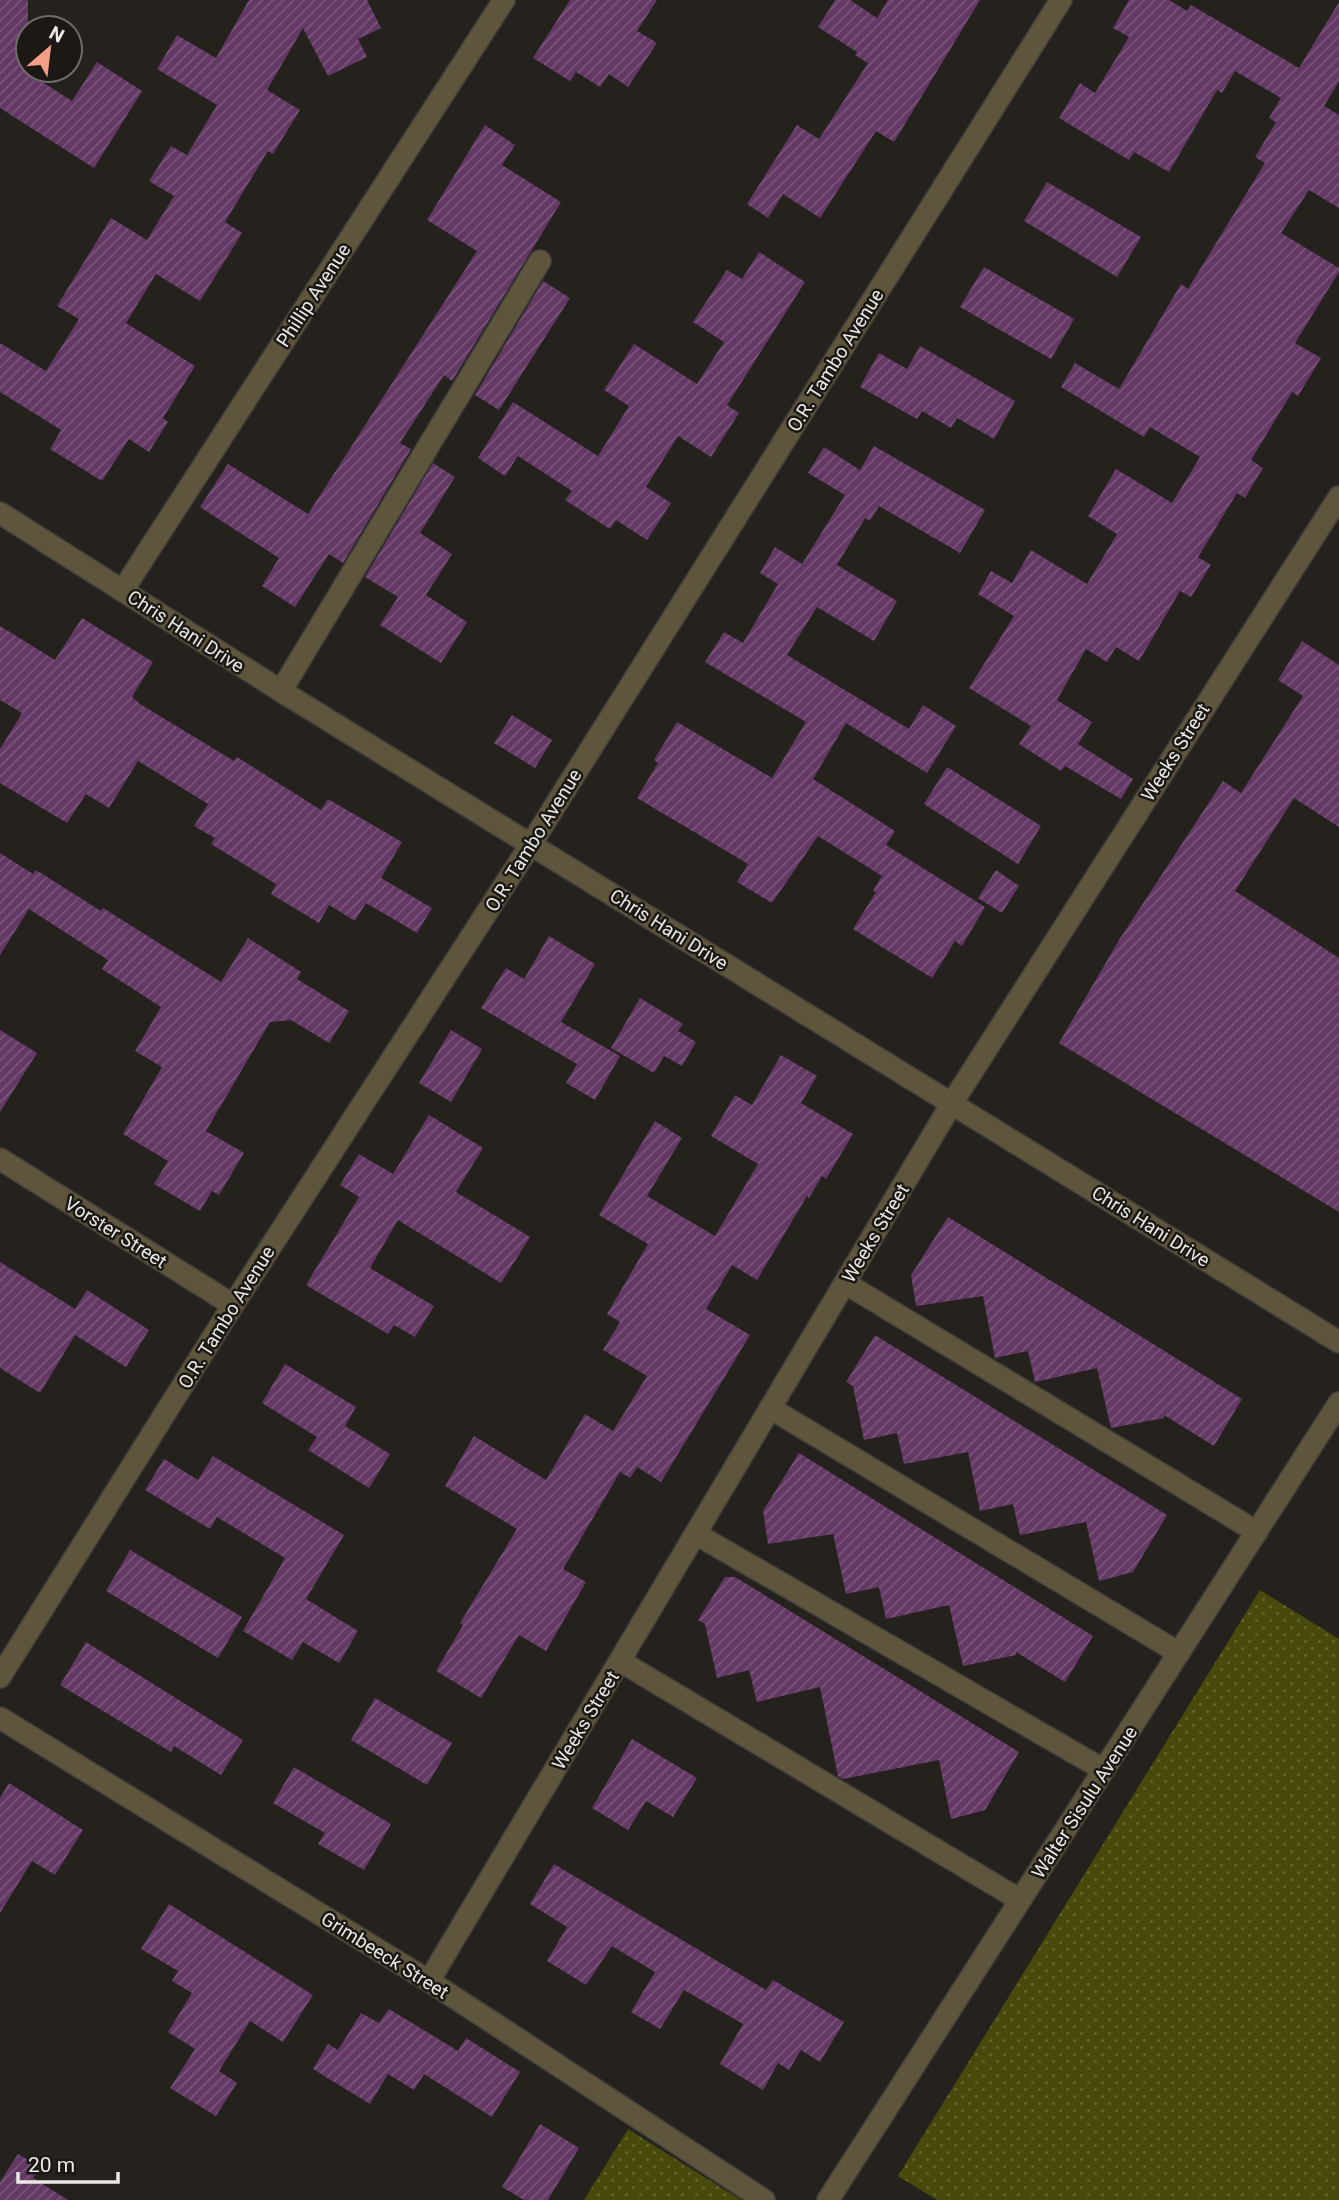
<svg xmlns="http://www.w3.org/2000/svg" width="1339" height="2200" font-family="Roboto,sans-serif">
	<style>
		.park { fill: url(#park-dots) }
		.building { fill: url(#building-hatch) }
		.lines { fill: none; stroke-linecap: round; stroke-linejoin: round }
		.minor-casing { stroke: #413e3a; stroke-width: 24 }
		.minor { stroke: #5d553c; stroke-width: 21 }
		.labels { text-anchor: middle; stroke-width: 5; stroke-linejoin: round; paint-order: stroke }
		.street-label { font-size: 19px; fill: #eae8e5; stroke: #1c1915 }
	</style>
	<defs>
		<pattern id="park-dots" width="8" height="8" patternUnits="userSpaceOnUse" patternTransform="scale(1.75)"><rect width="8" height="8" fill="#474a0b"/><path d="M2 2h.1M6 6h.1" fill="none" stroke="#62642e" stroke-width="1.8" stroke-linecap="round"/></pattern>
		<pattern id="building-hatch" width="6" height="6" patternUnits="userSpaceOnUse" patternTransform="scale(1.75)"><rect width="6" height="6" fill="#633865"/><path d="M-1 1l2-2M0 6l6-6M5 7l2-2" fill="none" stroke="#7a557b"/></pattern>
	</defs>
	<rect width="100%" height="100%" fill="#25221e"/>
	<!-- park -->
	<path class="park" d="M 1260,1590 L 1339,1639 L 1339,2200 L 937,2200 L 898,2176 Z
		M 628,2129 L 741,2200 L 584,2200 Z"/>
	<!-- building -->
	<path class="building" d="M 0,0 L 28,0 L 28,73 L 72,101 L 97,62 L 142,91 L 94,168 L 0,108 Z
		M 249,0 L 367,0 L 381,28 L 358,39 L 367,57 L 328,76 L 303,28 L 267,90 L 300,110 L 273,154 L 268,151 L 225,222 L 242,233 L 200,301 L 156,274 L 126,323 L 195,366 L 163,418 L 168,422 L 149,452 L 129,439 L 102,481 L 50,449 L 61,430 L 0,392 L 0,343 L 46,371 L 79,319 L 57,306 L 111,218 L 147,240 L 174,196 L 149,181 L 171,146 L 187,155 L 217,105 L 157,69 L 177,35 L 216,58 Z
		M 570,0 L 657,0 L 637,31 L 657,43 L 628,87 L 609,74 L 600,87 L 576,72 L 570,81 L 533,58 Z
		M 835,0 L 850,0 L 877,18 L 888,0 L 980,0 L 894,142 L 876,131 L 820,218 L 783,194 L 768,218 L 747,204 L 797,125 L 819,139 L 868,63 L 855,55 L 857,52 L 818,27 Z
		M 1129,0 L 1169,0 L 1187,11 L 1191,5 L 1299,68 L 1339,2 L 1339,81 L 1324,106 L 1339,115 L 1339,208 L 1309,190 L 1281,233 L 1339,268 L 1339,272 L 1295,343 L 1321,358 L 1298,396 L 1292,392 L 1251,460 L 1263,468 L 1245,498 L 1237,493 L 1198,557 L 1211,565 L 1191,597 L 1180,591 L 1139,661 L 1116,647 L 1107,662 L 1086,649 L 1057,700 L 1092,722 L 1078,744 L 1133,779 L 1121,799 L 1065,766 L 1061,771 L 1019,744 L 1031,726 L 969,688 L 1014,616 L 978,594 L 991,571 L 1012,583 L 1031,550 L 1087,584 L 1117,534 L 1088,516 L 1116,469 L 1172,503 L 1200,457 L 1150,427 L 1144,437 L 1061,387 L 1075,363 L 1119,389 L 1181,284 L 1188,289 L 1265,163 L 1255,157 L 1276,122 L 1269,118 L 1281,98 L 1235,71 L 1222,93 L 1217,90 L 1169,172 L 1134,152 L 1129,160 L 1059,118 L 1080,83 L 1095,93 L 1129,37 L 1113,28 Z
		M 485,125 L 515,145 L 502,165 L 561,202 L 452,381 L 444,375 L 400,443 L 411,449 L 343,563 L 329,554 L 295,607 L 262,586 L 279,558 L 200,507 L 228,464 L 308,514 L 477,251 L 427,220 Z
		M 1047,182 L 1141,237 L 1117,277 L 1024,221 Z
		M 759,252 L 805,282 L 727,405 L 739,413 L 711,457 L 678,436 L 646,487 L 671,503 L 647,540 L 616,520 L 610,529 L 565,500 L 572,491 L 518,456 L 505,476 L 478,458 L 513,402 L 598,456 L 629,406 L 604,390 L 634,344 L 697,384 L 724,342 L 693,322 L 727,270 L 742,279 Z
		M 984,267 L 1074,319 L 1051,359 L 960,307 Z
		M 543,281 L 570,298 L 499,410 L 475,395 Z
		M 920,346 L 1015,401 L 994,439 L 957,418 L 951,428 L 922,411 L 917,419 L 860,387 L 879,353 L 907,369 Z
		M 874,446 L 985,510 L 960,553 L 879,506 L 870,521 L 865,518 L 837,565 L 897,601 L 874,641 L 817,607 L 787,655 L 909,729 L 923,705 L 956,726 L 927,773 L 846,723 L 813,779 L 895,831 L 886,845 L 985,907 L 962,946 L 955,941 L 932,978 L 853,929 L 876,892 L 873,891 L 882,876 L 818,836 L 772,903 L 737,882 L 748,864 L 637,798 L 658,763 L 654,760 L 677,722 L 772,778 L 806,722 L 705,662 L 724,632 L 743,643 L 778,584 L 760,573 L 775,547 L 802,564 L 845,495 L 808,473 L 824,447 L 860,470 Z
		M 433,463 L 455,477 L 420,533 L 452,554 L 426,595 L 467,622 L 441,663 L 380,625 L 398,597 L 365,577 Z
		M 82,618 L 153,662 L 132,697 L 140,704 L 234,761 L 237,757 L 321,810 L 328,799 L 402,842 L 381,878 L 432,908 L 417,933 L 366,903 L 355,921 L 329,905 L 319,923 L 271,894 L 276,884 L 211,844 L 215,838 L 194,826 L 208,804 L 138,761 L 109,808 L 86,794 L 67,823 L 0,783 L 0,749 L 22,713 L 0,700 L 0,626 L 55,660 Z
		M 1302,641 L 1339,665 L 1339,827 L 1294,798 L 1235,891 L 1339,958 L 1339,1212 L 1059,1043 L 1119,940 L 1223,781 L 1241,793 L 1303,696 L 1278,680 Z
		M 512,715 L 552,740 L 535,768 L 494,743 Z
		M 947,767 L 1041,826 L 1018,864 L 924,804 Z
		M 0,853 L 33,874 L 36,870 L 101,911 L 103,908 L 221,982 L 248,938 L 301,972 L 297,979 L 349,1011 L 329,1043 L 291,1020 L 270,1022 L 206,1131 L 244,1153 L 219,1195 L 212,1191 L 200,1211 L 154,1184 L 168,1161 L 123,1134 L 162,1067 L 135,1051 L 161,1007 L 102,969 L 108,960 L 29,909 L 0,955 Z
		M 996,870 L 1019,886 L 1002,913 L 978,898 Z
		M 549,936 L 595,964 L 561,1022 L 620,1056 L 595,1100 L 566,1083 L 577,1064 L 481,1008 L 506,968 L 524,979 Z
		M 640,998 L 683,1024 L 678,1031 L 696,1042 L 682,1066 L 664,1056 L 654,1073 L 611,1048 Z
		M 0,1030 L 37,1053 L 0,1112 Z
		M 451,1030 L 482,1049 L 451,1102 L 419,1083 Z
		M 781,1055 L 817,1076 L 801,1103 L 853,1134 L 826,1179 L 822,1176 L 809,1198 L 807,1196 L 757,1280 L 732,1265 L 706,1309 L 750,1335 L 661,1482 L 637,1467 L 630,1478 L 620,1472 L 563,1569 L 586,1582 L 546,1651 L 519,1635 L 481,1698 L 436,1671 L 463,1625 L 460,1623 L 517,1529 L 445,1486 L 474,1436 L 546,1480 L 585,1414 L 613,1431 L 647,1376 L 603,1350 L 620,1322 L 607,1314 L 648,1244 L 599,1215 L 655,1121 L 682,1138 L 647,1196 L 715,1236 L 758,1164 L 711,1136 L 735,1095 L 752,1105 Z
		M 429,1115 L 483,1148 L 456,1192 L 530,1237 L 501,1283 L 398,1220 L 370,1268 L 434,1306 L 415,1337 L 394,1325 L 388,1334 L 306,1285 L 359,1197 L 340,1185 L 359,1154 L 393,1174 Z
		M 948,1217 L 1242,1399 L 1214,1446 L 1164,1415 L 1164,1418 L 1111,1428 L 1097,1368 L 1035,1382 L 1028,1351 L 995,1358 L 983,1296 L 916,1306 L 911,1275 Z
		M 0,1262 L 75,1309 L 87,1290 L 149,1330 L 126,1367 L 75,1335 L 40,1393 L 0,1368 Z
		M 875,1335 L 1167,1515 L 1133,1572 L 1099,1581 L 1086,1522 L 1020,1535 L 1013,1504 L 980,1511 L 968,1452 L 904,1464 L 897,1433 L 864,1440 L 853,1386 L 846,1382 Z
		M 285,1364 L 356,1407 L 345,1426 L 390,1454 L 369,1488 L 308,1450 L 317,1437 L 262,1403 Z
		M 799,1453 L 1093,1636 L 1065,1682 L 1016,1652 L 1016,1655 L 963,1666 L 949,1605 L 886,1619 L 879,1587 L 846,1594 L 833,1534 L 768,1544 L 763,1511 Z
		M 213,1456 L 344,1535 L 306,1599 L 358,1631 L 339,1663 L 303,1642 L 292,1660 L 243,1631 L 285,1558 L 217,1517 L 210,1529 L 145,1490 L 164,1459 L 198,1480 Z
		M 130,1550 L 242,1617 L 218,1658 L 106,1591 Z
		M 725,1577 L 735,1577 L 1019,1752 L 985,1810 L 951,1819 L 939,1760 L 843,1779 L 838,1776 L 820,1687 L 757,1702 L 749,1670 L 717,1678 L 705,1624 L 698,1620 Z
		M 86,1642 L 243,1740 L 221,1775 L 174,1746 L 171,1752 L 60,1685 Z
		M 375,1698 L 452,1743 L 427,1785 L 351,1740 Z
		M 632,1739 L 697,1778 L 673,1817 L 646,1801 L 628,1830 L 592,1808 Z
		M 294,1767 L 391,1824 L 364,1870 L 318,1844 L 325,1833 L 273,1803 Z
		M 9,1783 L 83,1830 L 55,1875 L 32,1861 L 0,1913 L 0,1798 Z
		M 554,1864 L 766,1990 L 773,1980 L 844,2022 L 820,2062 L 801,2050 L 789,2070 L 778,2063 L 763,2090 L 720,2064 L 743,2024 L 684,1990 L 660,2029 L 631,2012 L 655,1972 L 612,1946 L 586,1985 L 547,1961 L 567,1927 L 530,1904 Z
		M 169,1904 L 313,1995 L 283,2042 L 250,2021 L 219,2071 L 237,2083 L 216,2116 L 170,2088 L 195,2049 L 168,2032 L 192,1993 L 172,1981 L 178,1971 L 141,1949 Z
		M 389,2009 L 458,2051 L 466,2038 L 520,2072 L 492,2117 L 424,2074 L 414,2090 L 388,2074 L 370,2104 L 313,2069 L 328,2044 L 338,2050 L 361,2013 L 379,2023 Z
		M 540,2124 L 579,2148 L 548,2200 L 524,2200 L 502,2187 Z
		M 18,2154 L 40,2167 L 33,2178 L 68,2200 L 0,2200 L 0,2182 Z"/>
	<g class="lines">
		<!-- minor casing -->
		<g class="minor-casing">
			<path id="minor" d="M 0,513 L 281,691 L 1339,1342
				M 123,590 L 504,0
				M 281,691 L 540,261
				M 0,1159 L 233,1305
				M 845,1283 L 1257,1532
				M 770,1408 L 1179,1653
				M 696,1534 L 1104,1770
				M 620,1661 L 1020,1900
				M 0,1677 L 233,1305 L 531,844 L 1061,0
				M 0,1718 L 429,1981 L 764,2200
				M 429,1981 L 952,1103 L 1339,497
				M 828,2200 L 1339,1403"/>
		</g>
		<!-- minor -->
		<use href="#minor" class="minor"/>
	</g>
	<g class="labels">
		<!-- street labels -->
		<g class="street-label">
			<text transform="translate(313 295) rotate(-57)" y="7">Phillip Avenue</text>
			<text transform="translate(835 360) rotate(-58)" y="7">O.R. Tambo Avenue</text>
			<text transform="translate(186 631) rotate(33)" y="7">Chris Hani Drive</text>
			<text transform="translate(1175 752) rotate(-58)" y="7">Weeks Street</text>
			<text transform="translate(533 840) rotate(-58)" y="7">O.R. Tambo Avenue</text>
			<text transform="translate(669 929) rotate(32)" y="7">Chris Hani Drive</text>
			<text transform="translate(1151 1226) rotate(32)" y="7">Chris Hani Drive</text>
			<text transform="translate(116 1232) rotate(32)" y="7">Vorster Street</text>
			<text transform="translate(875 1233) rotate(-59)" y="7">Weeks Street</text>
			<text transform="translate(226 1317) rotate(-58)" y="7">O.R. Tambo Avenue</text>
			<text transform="translate(585 1720) rotate(-59)" y="7">Weeks Street</text>
			<text transform="translate(1084 1802) rotate(-57)" y="7">Walter Sisulu Avenue</text>
			<text transform="translate(385 1955) rotate(32)" y="7">Grimbeeck Street</text>
		</g>
	</g>
	<!-- north arrow -->
	<g transform="translate(49 49) rotate(28)"><circle r="33" fill="#1c1915" stroke="#6e6c68" stroke-width="2"/>
	<path d="M0-5L12 26L0 18L-12 26Z" fill="#f49e88"/>
	<text y="-10" font-size="19" font-weight="bold" text-anchor="middle" fill="#eae8e5">N</text>
	</g>
	<!-- scale -->
	<path d="M18 2172v10h100v-10" fill="none" stroke="#eae8e5" stroke-width="3.5"/>
	<text x="28" y="2172" font-size="21" fill="#eae8e5" stroke="#1c1915" stroke-width="5" paint-order="stroke">20 m</text>
</svg>
